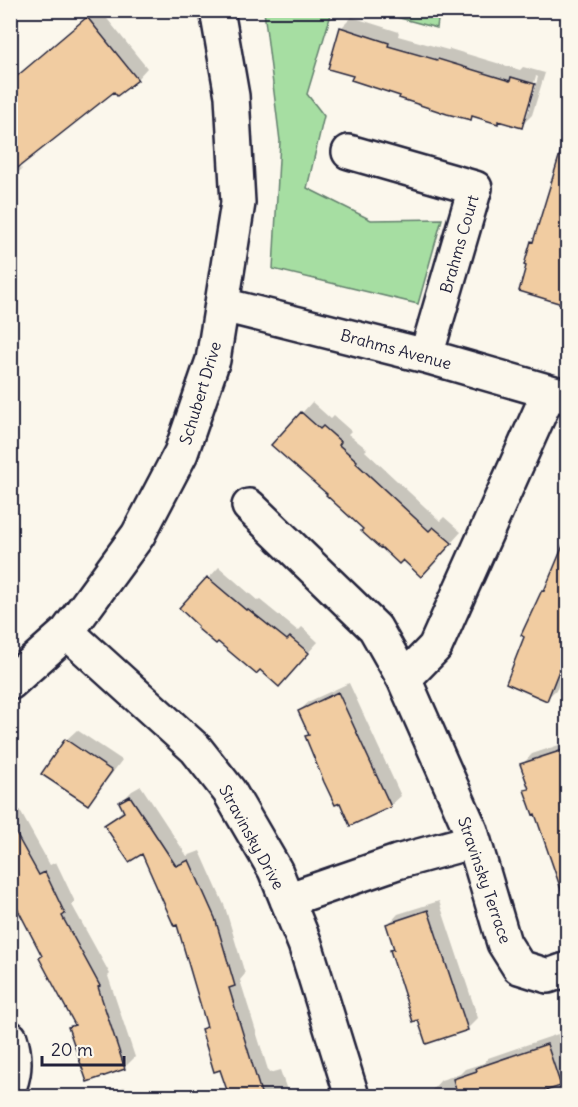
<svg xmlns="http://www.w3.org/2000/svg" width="578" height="1107" font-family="Delius,sans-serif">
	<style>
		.green { fill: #a6dea2; stroke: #64806e; stroke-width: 1.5 }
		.shadow { fill: #0003; fill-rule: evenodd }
		.building { fill: #f1cca1; stroke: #22223b; stroke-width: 1.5 }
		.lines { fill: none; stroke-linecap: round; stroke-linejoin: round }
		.minor-casing { stroke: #22223b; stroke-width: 38 }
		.minor { stroke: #fbf7ec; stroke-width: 33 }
		.labels { text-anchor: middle; stroke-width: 4.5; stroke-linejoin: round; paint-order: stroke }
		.street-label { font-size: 16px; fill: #22223b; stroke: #fbf7ec }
	</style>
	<rect width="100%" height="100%" fill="#fbf7ec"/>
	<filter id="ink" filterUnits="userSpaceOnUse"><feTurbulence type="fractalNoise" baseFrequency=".0167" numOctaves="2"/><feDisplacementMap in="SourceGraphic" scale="12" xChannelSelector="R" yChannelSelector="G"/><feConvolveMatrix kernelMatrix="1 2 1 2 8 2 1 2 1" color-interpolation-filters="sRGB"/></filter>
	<g filter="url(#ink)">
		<!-- green -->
		<path class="green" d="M 264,11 L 332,11 L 307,94 L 324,116 L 307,188 L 371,220 L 442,219 L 418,304 L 273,269 L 280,141 Z
			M 374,11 L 439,11 L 437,28 Z"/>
		<!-- shadow -->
		<path class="shadow" d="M 95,10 L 100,10 L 147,68 L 137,79 L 114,90 L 19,166 L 22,169 L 10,180 L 10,82 Z
			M 352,17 L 399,32 L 398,36 L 448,50 L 450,49 L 520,70 L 523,67 L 545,73 L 532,115 L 521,126 L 474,115 L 471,119 L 401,95 L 355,75 L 330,68 L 342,27 ZM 536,76 L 538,77 L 527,116 L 524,116 Z
			M 568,143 L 568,296 L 561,302 L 532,242 L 536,239 L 550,192 L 548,192 L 563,147 Z
			M 312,402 L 331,419 L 334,416 L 351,431 L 348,434 L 367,449 L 365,451 L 440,521 L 444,517 L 461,532 L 432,564 L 365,529 L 273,445 Z
			M 568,533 L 568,660 L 564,667 L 566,668 L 557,689 L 546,699 L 536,609 L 566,544 L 563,543 Z
			M 219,567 L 258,601 L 260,600 L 298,631 L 302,627 L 318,642 L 289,674 L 260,668 L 201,625 L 181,608 Z
			M 349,683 L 401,796 L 390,806 L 340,801 L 306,737 L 310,733 L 299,711 L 310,701 Z
			M 77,730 L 122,760 L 98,792 L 88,803 L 66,740 Z
			M 568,742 L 568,892 L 526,791 L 530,787 L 522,765 L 532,754 Z
			M 141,786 L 187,856 L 200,851 L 225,907 L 245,974 L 240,980 L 269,1073 L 280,1070 L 289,1096 L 231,1096 L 221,1068 L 203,1029 L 208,1024 L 177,923 L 143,851 L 106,825 L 124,809 L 121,802 L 132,791 Z
			M 10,793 L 50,865 L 56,862 L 75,902 L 72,905 L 110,974 L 108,976 L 135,1057 L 124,1068 L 70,1027 L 75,1022 L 44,956 L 10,894 Z
			M 439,901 L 478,1018 L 468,1028 L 427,1042 L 392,950 L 395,947 L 388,925 L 398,914 Z
			M 558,1034 L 559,1039 L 568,1036 L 568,1082 L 547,1089 L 540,1096 L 433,1096 L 431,1091 L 441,1080 L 460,1074 L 465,1069 L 484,1063 L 488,1058 Z
			M 123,1087 L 154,1096 L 114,1096 Z"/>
		<!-- building -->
		<path class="building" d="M 87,17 L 138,80 L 117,96 L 114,92 L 10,174 L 10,82 Z
			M 340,27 L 389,43 L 388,46 L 437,60 L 438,59 L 510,81 L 511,77 L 535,84 L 522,128 L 498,121 L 498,124 L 472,116 L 471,120 L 447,114 L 399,98 L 400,96 L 351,80 L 353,76 L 328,69 Z
			M 562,147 L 567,147 L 567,285 L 562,304 L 519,291 L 526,266 L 524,265 L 531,241 L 533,242 Z
			M 301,412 L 320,429 L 323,426 L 341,442 L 339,445 L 357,461 L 356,463 L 429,531 L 433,527 L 452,543 L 421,577 L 403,560 L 399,564 L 381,547 L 380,548 L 361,531 L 363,529 L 326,495 L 327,494 L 271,445 Z
			M 567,536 L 567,650 L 547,701 L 506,683 L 524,637 L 521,635 L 542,590 L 544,591 Z
			M 207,577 L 246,610 L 248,609 L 287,640 L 290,637 L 309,653 L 279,687 L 260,670 L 256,674 L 218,642 L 216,644 L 197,628 L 198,626 L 179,608 Z
			M 338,692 L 391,807 L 350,826 L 340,803 L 335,805 L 324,782 L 305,736 L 309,735 L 298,711 Z
			M 65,739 L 112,771 L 88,805 L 41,774 Z
			M 563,750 L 567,763 L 567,897 L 564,898 L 535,814 L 533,815 L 524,790 L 529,789 L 520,764 Z
			M 130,796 L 176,866 L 189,860 L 215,918 L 235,986 L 229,988 L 262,1096 L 229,1096 L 220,1070 L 214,1072 L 201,1029 L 207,1027 L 177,925 L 174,926 L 142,854 L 129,862 L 104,825 L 124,812 L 119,802 Z
			M 10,823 L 39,875 L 45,872 L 65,914 L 62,916 L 100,986 L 98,987 L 125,1069 L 87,1082 L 68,1027 L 75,1025 L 39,958 L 42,956 L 16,906 L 10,914 Z
			M 428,910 L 468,1030 L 426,1044 L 418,1020 L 413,1022 L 390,950 L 394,949 L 386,924 Z
			M 547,1044 L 561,1086 L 529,1096 L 458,1096 L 453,1079 L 477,1071 L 476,1068 Z"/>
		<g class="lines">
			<!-- minor casing -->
			<g class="minor-casing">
				<path id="minor" d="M 349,152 L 475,188 L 426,356
					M 223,305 L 426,356 L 568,397
					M 549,392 L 435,647 L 404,679 L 471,831 L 504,943 L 519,967 L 548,976 L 568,969
					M 249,506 L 375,628 L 404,679
					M 67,632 L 196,749 L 229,791 L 275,870 L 305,944 L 352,1096
					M 10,683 L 67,632 L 138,535 L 181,453 L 213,360 L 238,203 L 232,96 L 217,10
					M 287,900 L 397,862 L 474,841
					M 10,1038 C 15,1054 16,1069 10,1085"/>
			</g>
			<!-- minor -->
			<use href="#minor" class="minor"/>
		</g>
	</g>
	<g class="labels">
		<!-- street labels -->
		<g class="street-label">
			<text transform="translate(459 244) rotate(-74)" y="6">Brahms Court</text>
			<text transform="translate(396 349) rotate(15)" y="6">Brahms Avenue</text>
			<text transform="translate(200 393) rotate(-73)" y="6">Schubert Drive</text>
			<text transform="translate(252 837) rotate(61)" y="6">Stravinsky Drive</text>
			<text transform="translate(485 880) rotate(71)" y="6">Stravinsky Terrace</text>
		</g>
	</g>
	<!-- margin -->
	<rect width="578" height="1107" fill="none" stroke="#fbf7ec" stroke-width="36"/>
	<rect x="18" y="18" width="542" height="1071" fill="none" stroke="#22223b" stroke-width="2" filter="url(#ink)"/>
	<!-- scale -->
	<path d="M42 1056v9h82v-9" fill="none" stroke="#22223b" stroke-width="3"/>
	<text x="51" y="1056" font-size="18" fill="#22223b" stroke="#fbf7ec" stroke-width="4.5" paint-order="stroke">20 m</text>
</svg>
